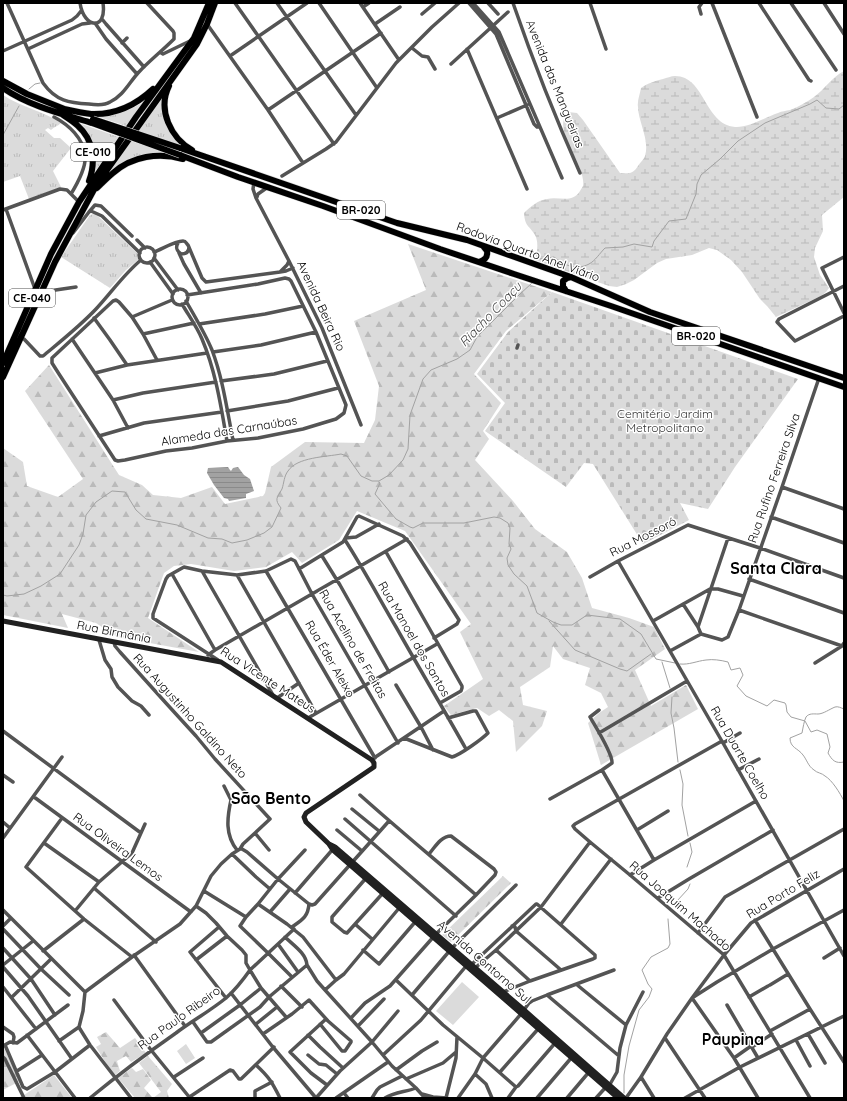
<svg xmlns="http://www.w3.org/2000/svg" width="847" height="1101" font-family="Quicksand,sans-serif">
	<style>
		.grass { fill: url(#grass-tufts) }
		.forest { fill: url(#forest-firs) }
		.wetland { fill: url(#wetland-marsh) }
		.cemetery { fill: url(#cemetery-stones) }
		.park { fill: #dbdbdb }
		.water { fill: url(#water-rules) }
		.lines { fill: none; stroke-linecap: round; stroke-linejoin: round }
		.stream { stroke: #a2a2a2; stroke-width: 1 }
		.highway-casing { stroke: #dbdbdb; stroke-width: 7 }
		.street { stroke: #545454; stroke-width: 3.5 }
		.secondary { stroke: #212121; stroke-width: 5 }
		.highway { stroke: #000; stroke-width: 6 }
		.highway-bridge-casing { stroke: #dbdbdb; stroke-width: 7; stroke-linecap: butt }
		.highway-bridge { stroke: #000; stroke-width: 6 }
		.labels { text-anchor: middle; stroke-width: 3; stroke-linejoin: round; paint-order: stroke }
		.shield { fill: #fff; stroke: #4c4c4c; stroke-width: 1 }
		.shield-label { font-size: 11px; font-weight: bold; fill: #000 }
		.street-label { font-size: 12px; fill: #000; stroke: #fff }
		.park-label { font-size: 12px; fill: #323232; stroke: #fff }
		.water-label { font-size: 13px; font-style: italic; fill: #434343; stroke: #fff }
		.district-label { font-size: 16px; font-weight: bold; fill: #000; stroke: #fff }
	</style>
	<defs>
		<pattern id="grass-tufts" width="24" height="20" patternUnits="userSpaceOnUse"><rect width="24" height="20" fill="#dbdbdb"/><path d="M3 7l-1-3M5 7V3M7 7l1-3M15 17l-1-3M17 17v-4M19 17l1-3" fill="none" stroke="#bababa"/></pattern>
		<pattern id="forest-firs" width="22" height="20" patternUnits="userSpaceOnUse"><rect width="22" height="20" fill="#dbdbdb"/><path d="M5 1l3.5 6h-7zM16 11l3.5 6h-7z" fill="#bababa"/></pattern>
		<pattern id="wetland-marsh" width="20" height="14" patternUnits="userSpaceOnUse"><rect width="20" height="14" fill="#dbdbdb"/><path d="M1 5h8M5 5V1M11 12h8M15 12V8" fill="none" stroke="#bababa"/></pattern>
		<pattern id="cemetery-stones" width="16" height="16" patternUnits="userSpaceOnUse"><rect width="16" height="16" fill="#dbdbdb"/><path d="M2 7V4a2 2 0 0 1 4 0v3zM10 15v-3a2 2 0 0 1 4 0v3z" fill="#bababa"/></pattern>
		<pattern id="water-rules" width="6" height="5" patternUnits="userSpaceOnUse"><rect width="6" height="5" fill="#a2a2a2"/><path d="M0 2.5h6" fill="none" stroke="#8a8a8a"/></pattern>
	</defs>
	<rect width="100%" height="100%" fill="#fff"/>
	<!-- grass -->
	<path class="grass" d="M 3,95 C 21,107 43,111 61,123 C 58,126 54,127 51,130 L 48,128 L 45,130 L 54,138 L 60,138 L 71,148 L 53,171 L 61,187 L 29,199 L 20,176 L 3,182 Z
		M 164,96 L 169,131 L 181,146 L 138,131 Z
		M 145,101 L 126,126 L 96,116 C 115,114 129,111 145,101 Z
		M 76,122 L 119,137 L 94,173 L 96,160 Z
		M 131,141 L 168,153 L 153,154 L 107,175 Z
		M 94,214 L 99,217 L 137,253 L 138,260 L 126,270 L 110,288 L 61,257 L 90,215 Z"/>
	<!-- forest -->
	<path class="forest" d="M 408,244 L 552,292 L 506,331 L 474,374 L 501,403 L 483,431 L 489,439 L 475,460 L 513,501 L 535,529 L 567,552 L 582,578 L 592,608 L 629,618 L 654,627 L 665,649 L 635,670 L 651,706 L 686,685 L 698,709 L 601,765 L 588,723 L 599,713 L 608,707 L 601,693 L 585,685 L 590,668 L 563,659 L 553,646 L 550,667 L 520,687 L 523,705 L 547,711 L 542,726 L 516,752 L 513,721 L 499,710 L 489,716 L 477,708 L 451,715 L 444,706 L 483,679 L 460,632 L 471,624 L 405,531 L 357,511 L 339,540 L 302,563 L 292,552 L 266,567 L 234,571 L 191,564 L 174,566 L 164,573 L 148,618 L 199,652 L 117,637 L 96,623 L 62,614 L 68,628 L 3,615 L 3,448 L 23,462 L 27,486 L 58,497 L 83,479 L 25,391 L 49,365 L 119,475 L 142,485 L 153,495 L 181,498 L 212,487 L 225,504 L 263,496 L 265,493 L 271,467 L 305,442 L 364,443 L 375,420 L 379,386 L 354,321 L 426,290 Z
		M 503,876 L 511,883 L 451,942 L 442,935 Z
		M 106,1032 L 120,1048 L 135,1038 L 146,1053 L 131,1062 L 126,1056 L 117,1061 L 120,1071 L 114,1076 L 96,1047 L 101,1044 L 97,1037 Z
		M 3,1048 L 4,1048 L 20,1081 L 3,1090 Z
		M 148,1056 L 172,1084 L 167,1091 L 169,1098 L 153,1098 L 161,1092 L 139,1063 Z
		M 132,1068 L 136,1072 L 143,1069 L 151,1080 L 144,1088 L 153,1098 L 135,1098 L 118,1078 Z
		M 54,1075 L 72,1098 L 17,1098 L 24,1095 Z"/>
	<!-- wetland -->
	<path class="wetland" d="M 844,71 L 844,197 L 822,215 L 823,231 L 815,248 L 814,257 L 820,275 L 829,288 L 826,292 L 821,296 L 776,317 L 767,306 L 760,299 L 742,272 L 731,260 L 717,250 L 709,248 L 692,255 L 666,259 L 657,263 L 634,280 L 626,284 L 617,287 L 609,286 L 535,260 C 537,253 539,242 535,235 C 529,225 525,227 524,213 C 530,207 538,200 547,199 C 559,196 572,204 580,191 C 581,189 582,188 583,186 C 584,181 582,175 581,171 C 576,157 559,132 564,119 C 564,117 567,114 568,112 L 577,113 L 583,120 L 620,173 C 628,174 633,174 638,166 C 640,163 644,159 645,156 C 650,140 638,121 638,107 C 637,101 640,94 641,88 C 648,83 655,81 663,79 C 667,78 671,76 675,76 C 705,76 704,124 735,127 C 748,128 766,117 778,113 C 782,111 786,111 790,110 C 798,107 807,102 814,97 C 825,89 832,77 844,71 Z"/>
	<!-- cemetery -->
	<path class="cemetery" d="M 552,292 L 798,379 L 735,467 L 708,509 L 680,503 L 689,520 L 643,544 L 593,464 L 584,463 L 566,487 L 485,431 L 505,403 L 477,374 L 508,332 Z"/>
	<!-- park -->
	<path class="park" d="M 462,982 L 479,997 L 453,1025 L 436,1011 Z
		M 186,1044 L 195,1058 L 186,1064 L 177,1051 Z"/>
	<!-- water -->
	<path class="water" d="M 228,467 L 230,470 L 231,471 L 233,468 L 238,467 L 244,475 L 250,479 L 254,491 L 246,494 L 246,498 L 229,501 L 228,499 L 224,498 L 214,485 L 207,473 L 208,468 Z"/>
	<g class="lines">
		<!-- stream -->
		<path class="stream" d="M 29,89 L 35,84 L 40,83
			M 3,135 L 19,106
			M 540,259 L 554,257 C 564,265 576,271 589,264 C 595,261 600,253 605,248 L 623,247 L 634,244 L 652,247 L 654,241 L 669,221 L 686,219 L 696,194 L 697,184 L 701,175 L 720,159 L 738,141 L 765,123 L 810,104 L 817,100 L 826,108 L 839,109 L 844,105
			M 379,482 L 380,483 L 375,494 L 396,519 L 410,527 L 413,528 L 423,523 L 464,523 L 494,517 L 500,518 L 508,523 L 510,528 L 509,544 L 511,549 L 507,558 L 508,565 L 514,574 L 527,586 L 537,613 L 553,622 L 561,625 L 572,625 L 587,615 L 620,619 L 641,634 L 656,659 L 675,663
			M 3,595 L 7,596 L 24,594 L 41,586 L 60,574 L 79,545 L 83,534 L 86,515 L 96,502 L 112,491 L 125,492 L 136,510 L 146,519 L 177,525 L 208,538 L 222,539 L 232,543 L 247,540 L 264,533 L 272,527 L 281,508 C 274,499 277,498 282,489 C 284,483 284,476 288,471 C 297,457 326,457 341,454 L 347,456 L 361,476 L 372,481 L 379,481 L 389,475 L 403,460 L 408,449 L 410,415 L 423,379 L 431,370 L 457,359 L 470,350 L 477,337 L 520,294 L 532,283
			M 549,621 L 575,650 L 620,669 L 627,671 L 651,654
			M 662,662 L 670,688
			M 680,664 C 689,665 697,661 706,660 C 713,659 720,660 728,662 L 731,670 L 740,668 L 743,675 L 737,686 L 746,696 L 767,706 L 774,700 L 785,703 L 786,705 L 787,712 L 791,717 L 805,721 L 811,732 L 817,730 L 827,734 L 830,747 L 828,753 C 832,760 835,764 844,762
			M 672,697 L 671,713 L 674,728 L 678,762
			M 844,709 C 841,708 838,706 835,707 C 830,709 823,714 818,714 C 814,714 809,713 806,717 C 804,721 803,728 802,733 L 790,738 C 790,748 798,748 803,755 C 807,760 808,766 814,770 C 817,773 822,773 825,776 C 832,780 840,793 844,801
			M 680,770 L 683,784 L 682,805 L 688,836
			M 687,867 L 692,852 L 690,843
			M 677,901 L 688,889 L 690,884
			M 624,1093 L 624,1075 L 629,1046 L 639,1010 L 649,997 L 652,989 L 648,984 L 642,970 L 651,957 L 668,948 L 670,944 L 668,919"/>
		<!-- highway casing -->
		<g class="highway-casing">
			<path id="highway" d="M 3,81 L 27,94 L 67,110
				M 169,86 C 157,110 171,138 192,150
				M 3,88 C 29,106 62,114 92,123
				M 64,109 C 73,111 82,113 91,114 C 115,115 136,105 153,89
				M 60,113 C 66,117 73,121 78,126 C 94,140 96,162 89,181
				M 180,148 L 397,223 L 467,240 L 571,277 L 650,312 L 844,378
				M 180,155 L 238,177 L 323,206 L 440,249 L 514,274 L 611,306 L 844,387
				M 97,188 C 102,183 107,178 113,173 C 132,156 159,152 183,159
				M 479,262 C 485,260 488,257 487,251 L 483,246
				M 566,291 L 563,286 L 563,281 L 567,278 L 571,277
				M 3,363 L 51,254 L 79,202 L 136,117 L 194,38 L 209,3
				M 3,377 L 55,262 L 97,184 L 197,44 L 207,24 L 215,3"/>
		</g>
		<!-- street -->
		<path class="street" d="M 7,3 L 43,83 C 56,101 69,103 89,104 C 96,105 104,106 110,102 C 123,96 129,83 138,73 C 149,61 162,51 174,39 L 174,33 L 173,31 L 147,3
			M 80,3 C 84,29 107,31 103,3
			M 235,3 L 334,144
			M 277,3 L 356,115
			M 319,3 L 377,88
			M 360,3 L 399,60
			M 469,3 L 496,34 L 534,124 L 537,127 L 540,127
			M 473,3 L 499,32 L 562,178
			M 488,3 L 498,14
			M 513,3 C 533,61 555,117 580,173
			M 590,3 L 606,49
			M 712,3 L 757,117
			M 759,3 L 809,80 L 811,81
			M 791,3 L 836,70
			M 824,3 L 844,34
			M 363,7 L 369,3
			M 422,14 L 435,3
			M 701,14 L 699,7 L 702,3
			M 102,19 L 106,24 L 144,67
			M 95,23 L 106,39 L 137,74
			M 207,24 L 268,110 L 303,163
			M 375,24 L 400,7
			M 122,43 L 127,38
			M 412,48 L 422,56 L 428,57 L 435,69
			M 28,49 L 82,24 L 90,23
			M 467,49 L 527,189
			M 3,51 L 72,20 L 77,16 L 81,11
			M 160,52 L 163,54 L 192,40
			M 230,56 L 307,3
			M 451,64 L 508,12
			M 268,110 L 381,33
			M 54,117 C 69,125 83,138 85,155 C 87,167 77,184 71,194
			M 497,118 L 527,105
			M 282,176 L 326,149 L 336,142 L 396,63 L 432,27 L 459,3
			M 254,182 L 253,189 L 256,198 L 289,261 L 322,328 L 361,425
			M 257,197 L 258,194 L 268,187
			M 6,209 L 35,289
			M 3,210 L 60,189 L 67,190 L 79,202
			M 89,212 L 95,205 L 101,206 L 132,236
			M 73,233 L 89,212 L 91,211 L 102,216 L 140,253
			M 137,240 L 145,248
			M 178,243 C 175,248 177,251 181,254 C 186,254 189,252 189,247
			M139 255a8 8 0 1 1 16 0a8 8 0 1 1-16 0Z
			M 154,252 C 162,249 175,241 183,241 C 186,241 186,243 188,245 L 202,278 L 206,282 L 280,272 L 286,271 L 293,268
			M 179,253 L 184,264 L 201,293
			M 844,257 L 822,268 L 844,313
			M 154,258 L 178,290
			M 150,262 L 173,294
			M 280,272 L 287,265 L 289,261
			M 844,286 L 779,319 L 777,322 L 795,341 L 844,316
			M172 297a8 8 0 1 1 16 0a8 8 0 1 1-16 0Z
			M 42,292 L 76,287
			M 186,301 C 195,317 205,333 212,350 C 223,379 227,410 233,440
			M 182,304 C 189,316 197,327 202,339 C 216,372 221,407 227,441
			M 132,317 L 172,300
			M 94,318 L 110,340 L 127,365
			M 199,324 L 265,314 L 303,306
			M 143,334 L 194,323
			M 20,337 L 24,339 L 40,356 L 43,356 C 61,341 80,326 96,309 C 111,293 124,274 141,260
			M 72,339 L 113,400 L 128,428
			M 517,348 L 518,345
			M 213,352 L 261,345 L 316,332
			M 157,360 L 143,334 L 132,317 L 119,302 L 116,300 L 113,301 L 52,358 L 52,363 L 59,374 L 115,460 L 118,461 L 125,460 L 166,451 L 192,448 L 227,441 L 258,438 L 303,429 L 336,419 L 344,413 L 346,405 L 316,332 L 291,281 L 289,279 L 285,278 L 258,284 L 187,295
			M 95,373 L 127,365 L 207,353
			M 221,381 L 274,374 L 327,361
			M 113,400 L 143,393 L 216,382
			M 227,411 L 288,401 L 338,388
			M 99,436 L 144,423 L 222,412
			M 782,487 L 844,509
			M 771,517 L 844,543
			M 346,538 L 356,537 L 379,524
			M 345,540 C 363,568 379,598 396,627 C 419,668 443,708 466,749
			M 386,552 L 462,686 L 462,688 L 461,691 L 440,703
			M 322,556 L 340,585 L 389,672
			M 618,561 L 723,743 L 844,956
			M 299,569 L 343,542 L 357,517 L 359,516 L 403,536 L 410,543 L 459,620 L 457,624 L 434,638
			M 202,571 L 273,695
			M 266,571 L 375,758
			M 172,574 L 215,650
			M 237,575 L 316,713
			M 590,577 L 618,561 L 688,525 L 760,548 L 844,578
			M 749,579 L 844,613
			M 683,604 L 698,627 L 701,634
			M 739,610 L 842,646
			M 653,621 L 710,589 L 718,589 L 743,596
			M 698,627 L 728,538
			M 99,640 L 105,660 L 111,669 L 112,677 L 118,687 L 132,701 L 141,706 L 149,715
			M 114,642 L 115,646 L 120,652 L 165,702 L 196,736 L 215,759 L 270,819 L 255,833 L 269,850
			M 670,651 L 701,634 L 722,640 L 728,637 L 739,610 L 782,487 L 819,378
			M 208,655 L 215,650 L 407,539
			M 218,660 L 153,618 L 153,614 L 166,579 L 168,576 L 184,567 L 202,571 L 237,575 L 266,571 L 291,559 L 295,561 L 312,594 L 398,743
			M 815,663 L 842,646 L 844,643
			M 396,685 L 421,727 L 433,750
			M 277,698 L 299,683
			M 308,718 L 437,644
			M 3,731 L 141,833
			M 599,733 L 687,681
			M 404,738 L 452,757 C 460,755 482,739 488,733 L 476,711 L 473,711 L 448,718
			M 722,741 L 575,824 L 573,826 L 575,829 L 590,842 L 630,875 L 724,955 L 810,1098
			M 723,743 L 740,733
			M 374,758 L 444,711
			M 602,770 L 654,860
			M 738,770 L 759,759
			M 3,775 L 13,782
			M 224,786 L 231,800 C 227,818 225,835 237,850
			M 360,795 C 398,829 438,862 476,895
			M 34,797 L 191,912
			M 550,799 L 602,770 L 612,763 C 613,754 595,726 590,717 L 599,710
			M 352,809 L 379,831
			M 62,818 L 26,867 L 84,919 L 132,957
			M 345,819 L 456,916
			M 3,822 L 10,828
			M 337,830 L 362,851
			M 637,830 L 668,811
			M 3,838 L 62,757
			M 44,843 L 99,882
			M 240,849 L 243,844 L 255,833
			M 232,854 L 256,877 L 270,889
			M 630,875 L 654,860 L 756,801
			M 367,877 L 332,917 L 332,922 L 344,932 L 347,933 L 383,893
			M 94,888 L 156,942
			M 204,891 L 246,917 L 258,904 L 287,924 L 303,937 L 336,980
			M 295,893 L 333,849
			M 658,898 L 689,879 L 773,830
			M 258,904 L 278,879 L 305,850
			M 309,904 L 312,905 L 315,904 L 389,821
			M 196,906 L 206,913 L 216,923 L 227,936 L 242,950 L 246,955 L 246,963 L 250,970 L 294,929
			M 400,907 L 344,974 L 336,980 L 325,990 L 372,1042 L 392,1066 L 416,1088 L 425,1098
			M 3,910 L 85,992 L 83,1011 L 79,1027 L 80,1029 L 90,1045 L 131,1098
			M 75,911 L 99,882 L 132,853 L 145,824
			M 270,912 L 290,889
			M 246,917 L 240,926 L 268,953 L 292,977
			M 755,920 L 810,1009 L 844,1062
			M 355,924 L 372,939
			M 561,924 L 611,859
			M 3,926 L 11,918
			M 512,926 L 515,927 L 516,931 L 561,970
			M 219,927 L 190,952 L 226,998
			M 292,927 C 302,920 308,917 309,904
			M 3,929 L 41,969 L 69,995
			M 698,933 L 725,897 L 844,829
			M 285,937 C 293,945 306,953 307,965
			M 278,944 L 298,972
			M 3,948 L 31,979 L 55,1015
			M 363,950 L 379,964 L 416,921
			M 496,950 L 530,981
			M 43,951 L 84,919
			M 134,955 L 185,1026
			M 824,958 L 840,948
			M 196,960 L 227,936
			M 3,965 L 33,941
			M 471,965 L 536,904 L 537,904 L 595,955 L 595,958 L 593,959 L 530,981 L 503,992
			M 3,967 L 28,996 L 72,1059
			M 475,968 L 496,950 L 541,907 L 590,842
			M 396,980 L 443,1025 L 483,1058 L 516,1087 L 518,1086 L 556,1042
			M 576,984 L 626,1025
			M 770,985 L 788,974
			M 281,986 L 302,1007
			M 3,987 L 36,1029
			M 85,992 L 132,957 L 180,924 L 196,906 L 211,876 L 221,864 L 232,854 L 240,849 L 242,849 L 247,852 L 278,879 L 309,904
			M 231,993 L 272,1046 L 316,1098
			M 412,995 L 452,948 L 516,885
			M 547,995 L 619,1056
			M 12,997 L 51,959
			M 749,997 L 768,986
			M 114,1000 L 151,1050 L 190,1098
			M 727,1005 L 758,1058
			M 351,1018 L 365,1003 L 390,986 L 436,934 L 476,895 L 495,875 L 496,872 L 494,869 L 451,836 C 441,836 435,847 429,854
			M 326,1019 L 290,1052 L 311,1073 L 327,1085
			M 193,1022 L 207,1042 L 211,1042 L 260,1007 L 269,997 L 307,965 L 317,981 L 325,990
			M 256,1024 L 277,1007
			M 358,1026 L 384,999
			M 3,1027 L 13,1034 L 14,1037 L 13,1043
			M 770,1031 L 810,1009
			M 201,1033 L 240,1005 L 261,988
			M 263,1034 L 292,1014 L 309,1000 L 328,1021 L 351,1041 L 351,1042 L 345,1051 L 342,1051 L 320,1024
			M 808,1034 L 825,1063
			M 27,1035 L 75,1098
			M 308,1035 L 320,1047 L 343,1068
			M 665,1038 L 705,1098
			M 796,1040 L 810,1066
			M 59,1041 L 79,1027
			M 5,1045 L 23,1087 L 27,1089 L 55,1072 L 90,1045
			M 3,1046 L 10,1042 L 17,1043 L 68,1005
			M 752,1047 L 772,1034
			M 308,1055 L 319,1064 L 326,1065 L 337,1074
			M 383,1055 L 421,1020 L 467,965
			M 3,1057 L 5,1059 L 24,1098
			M 734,1058 L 751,1046
			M 256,1065 C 269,1077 272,1082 280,1098
			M 396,1070 L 422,1051 L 437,1042
			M 17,1071 L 42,1055
			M 500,1072 L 539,1028
			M 475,1074 L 486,1084 L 492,1098
			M 174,1077 L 203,1058
			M 641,1077 L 654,1098
			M 406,1079 L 443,1063 L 456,1052
			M 609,1086 L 617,1072 L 620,1048 L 626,1025 L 643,992
			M 344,1093 L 348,1098
			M 422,1094 L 433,1097 L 447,1098
			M 90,1098 C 118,1075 146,1054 176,1033 C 192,1021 210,1011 226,998 C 235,990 243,980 250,970 L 261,988 L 286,1017
			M 188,1098 L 230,1070 L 233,1071 L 239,1079 L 241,1079 L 274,1047
			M 255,1098 L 255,1091 L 272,1082
			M 316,1098 L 340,1071 L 372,1042 L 398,1011
			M 336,1098 L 388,1062
			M 372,1098 L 377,1090 L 380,1087 L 402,1076
			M 385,1098 C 394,1092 406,1092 416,1088
			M 446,1098 L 456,1058 L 457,1037
			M 458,1098 L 475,1074 L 483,1058 L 521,1014 L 529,1003 L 532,1001 L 547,995 L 614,970
			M 508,1098 L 516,1087
			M 537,1098 L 572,1057
			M 567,1098 L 589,1072
			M 596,1098 L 606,1087
			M 626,1098 L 641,1077 L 667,1034 L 692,998 L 717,982 L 773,949 L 844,910
			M 685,1098 L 740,1067 L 844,1016
			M 758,1098 L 734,1058 L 692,998 L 724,955 L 751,923 L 844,869"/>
		<!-- secondary -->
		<path class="secondary" d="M 3,621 L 221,662 L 372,760 L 374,763 L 374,767 L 306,813 L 304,817 L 306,822 L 329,844 L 333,850 L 618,1098
			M 329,844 L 335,847 L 524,1010 L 624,1098"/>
		<!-- highway -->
		<use href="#highway" class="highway"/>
		<!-- highway-bridge casing -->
		<g class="highway-bridge-casing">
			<path id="highway-bridge" d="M 93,119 L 180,148
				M 92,123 L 180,155"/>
		</g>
		<!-- highway-bridge -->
		<use href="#highway-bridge" class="highway-bridge"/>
	</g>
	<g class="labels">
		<!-- shield labels -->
		<g class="shield">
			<rect x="71" y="143" width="44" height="18" rx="3"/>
			<rect x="337" y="201" width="48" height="18" rx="3"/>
			<rect x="9" y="289" width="46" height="18" rx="3"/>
			<rect x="672" y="327" width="48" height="18" rx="3"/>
		</g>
		<g class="shield-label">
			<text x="93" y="156">CE-010</text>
			<text x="361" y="214">BR-020</text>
			<text x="32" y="302">CE-040</text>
			<text x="696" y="340">BR-020</text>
		</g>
		<!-- street labels -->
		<g class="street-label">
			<text transform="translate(555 84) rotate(68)" y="4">Avenida das Mangueiras</text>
			<text transform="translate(528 252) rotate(20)" y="4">Rodovia Quarto Anel Viário</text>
			<text transform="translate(321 306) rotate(65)" y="4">Avenida Beira Rio</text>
			<text transform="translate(229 431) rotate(-9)" y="4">Alameda das Carnaúbas</text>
			<text transform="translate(774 478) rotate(-71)" y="4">Rua Rufino Ferreira Silva</text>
			<text transform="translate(643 537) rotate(-27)" y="4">Rua Mossoró</text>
			<text transform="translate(114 632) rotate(11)" y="4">Rua Birmânia</text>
			<text transform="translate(414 639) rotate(60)" y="4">Rua Manoel dos Santos</text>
			<text transform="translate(353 644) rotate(60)" y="4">Rua Acelino de Freitas</text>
			<text transform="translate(330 659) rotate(60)" y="4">Rua Éder Aleixo</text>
			<text transform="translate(268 680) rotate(33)" y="4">Rua Vicente Mateus</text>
			<text transform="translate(190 716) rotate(48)" y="4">Rua Augustinho Galdino Neto</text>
			<text transform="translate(740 753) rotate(60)" y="4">Rua Duarte Coelho</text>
			<text transform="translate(118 847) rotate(36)" y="4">Rua Oliveira Lemos</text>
			<text transform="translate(783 894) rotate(-31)" y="4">Rua Porto Feliz</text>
			<text transform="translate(680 906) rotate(41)" y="4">Rua Joaquim Machado</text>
			<text transform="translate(484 962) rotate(41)" y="4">Avenida Contorno Sul</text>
			<text transform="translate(179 1018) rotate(-36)" y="4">Rua Paulo Ribeiro</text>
		</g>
		<!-- park labels -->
		<g class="park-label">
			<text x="665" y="418">Cemitério Jardim<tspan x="665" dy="14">Metropolitano</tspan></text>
		</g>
		<!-- water labels -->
		<g class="water-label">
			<text transform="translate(490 314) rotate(-46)" y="5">Riacho Coaçu</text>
		</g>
		<!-- district labels -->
		<g class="district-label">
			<text x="776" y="574">Santa Clara</text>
			<text x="271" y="804">São Bento</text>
			<text x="733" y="1045">Paupina</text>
		</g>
	</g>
	<!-- border -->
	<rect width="847" height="1101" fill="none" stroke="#000000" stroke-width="8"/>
</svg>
